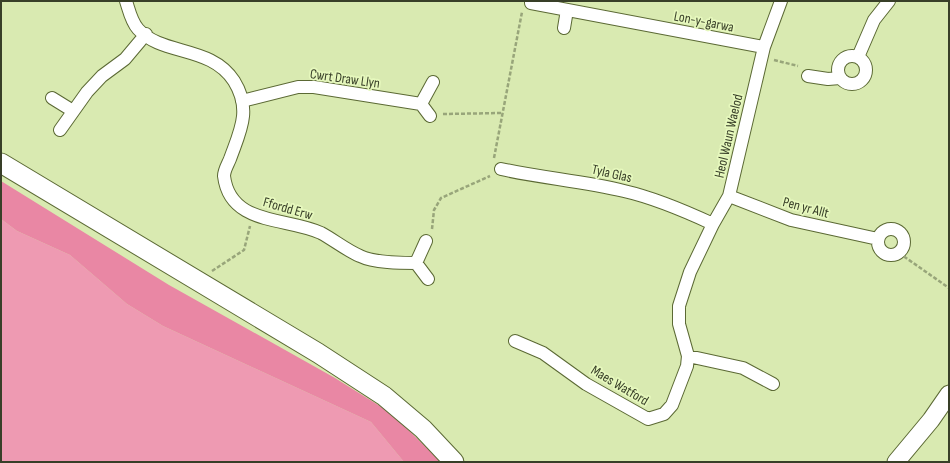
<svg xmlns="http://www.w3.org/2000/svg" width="950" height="463" font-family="'Sofia Sans Condensed',sans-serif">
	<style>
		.green { fill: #ee9ab2 }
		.forest { fill: #e987a4 }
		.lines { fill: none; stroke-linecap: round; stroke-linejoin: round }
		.street-casing { stroke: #5b6934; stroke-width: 14 }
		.secondary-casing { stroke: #5b6934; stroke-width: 19 }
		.primary-casing { stroke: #5b6934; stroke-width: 21 }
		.path { stroke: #98a57a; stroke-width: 2.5; stroke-dasharray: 4 2; stroke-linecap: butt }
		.street { stroke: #fff; stroke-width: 12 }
		.secondary { stroke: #fff; stroke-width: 17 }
		.primary { stroke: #fff; stroke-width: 19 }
		.labels { text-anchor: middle; stroke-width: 3.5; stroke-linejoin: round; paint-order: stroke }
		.street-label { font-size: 14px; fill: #383f28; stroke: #e6f8bd }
	</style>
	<rect width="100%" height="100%" fill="#d9eab1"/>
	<!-- green -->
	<path class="green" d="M 1,219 L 17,231 L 70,255 L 127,304 L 163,326 L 371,422 L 404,462 L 1,462 Z"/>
	<!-- forest -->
	<path class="forest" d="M 1,181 L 169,285 L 335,378 L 391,413 L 441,462 L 404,462 L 371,422 L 163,326 L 127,304 L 70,255 L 17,231 L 1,219 Z"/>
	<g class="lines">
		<!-- street casing -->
		<g class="street-casing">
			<path id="street" d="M 126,1 C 129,10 131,21 138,29 C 162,56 211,45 234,81 C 252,110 240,131 230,159 C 228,164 224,170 224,176 C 230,226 287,217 321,233 C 334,240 346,250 360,256 C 374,263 401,263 416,263
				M 531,3 L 764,47
				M 564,28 L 567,10
				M838 70a14 14 0 1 1 28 0a14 14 0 1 1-28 0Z
				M 858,57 L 874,20 L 889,1
				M 808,76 L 828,79 L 840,78
				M 52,98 L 73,111
				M 242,101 L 298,87 L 314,87 L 421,104
				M 430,116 L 421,104 L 433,82
				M 60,130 L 87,92 L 102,76 L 125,59 L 146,34
				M 501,169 C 541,178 583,181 624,191 C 655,198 685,211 713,224
				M 729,196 L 791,220 L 878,239
				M878 242a13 13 0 1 1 26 0a13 13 0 1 1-26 0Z
				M 426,241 L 416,263 L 428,279
				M 515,341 L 543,353 L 586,384 L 648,419 L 664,414 L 672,405 L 687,366 L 688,356 L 679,324 L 679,306 L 690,272 L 713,224 L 729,196 L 764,47 L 781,1
				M 688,356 L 743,368 L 773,384"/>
		</g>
		<!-- secondary casing -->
		<g class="secondary-casing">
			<path id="secondary" d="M 896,462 L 931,420 L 949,394"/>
		</g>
		<!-- primary casing -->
		<g class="primary-casing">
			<path id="primary" d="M 1,163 L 318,353 L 384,396 L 423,429 L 454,462"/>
		</g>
		<!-- path -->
		<path class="path" d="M 774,60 L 798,66
			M 443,114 L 502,113
			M 494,158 L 522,12
			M 432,229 L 434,210 L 441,198 L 490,176
			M 899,253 L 949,288
			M 212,271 L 244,250 L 250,226"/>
		<!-- street -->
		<use href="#street" class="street"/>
		<!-- secondary -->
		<use href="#secondary" class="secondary"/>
		<!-- primary -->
		<use href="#primary" class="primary"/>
	</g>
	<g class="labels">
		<!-- street labels -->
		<g class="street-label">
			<text transform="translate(704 21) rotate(11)" y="5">Lon-y-garwa</text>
			<text transform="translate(345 78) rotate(8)" y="5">Cwrt Draw Llyn</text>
			<text transform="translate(728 136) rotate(-77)" y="5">Heol Waun Waelod</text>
			<text transform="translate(612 173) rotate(13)" y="5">Tyla Glas</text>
			<text transform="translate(806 207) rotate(15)" y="5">Pen yr Allt</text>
			<text transform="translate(288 208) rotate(16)" y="5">Ffordd Erw</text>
			<text transform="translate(620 385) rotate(31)" y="5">Maes Watford</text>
		</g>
	</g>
	<!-- border -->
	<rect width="950" height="463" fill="none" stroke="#383f28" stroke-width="4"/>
</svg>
